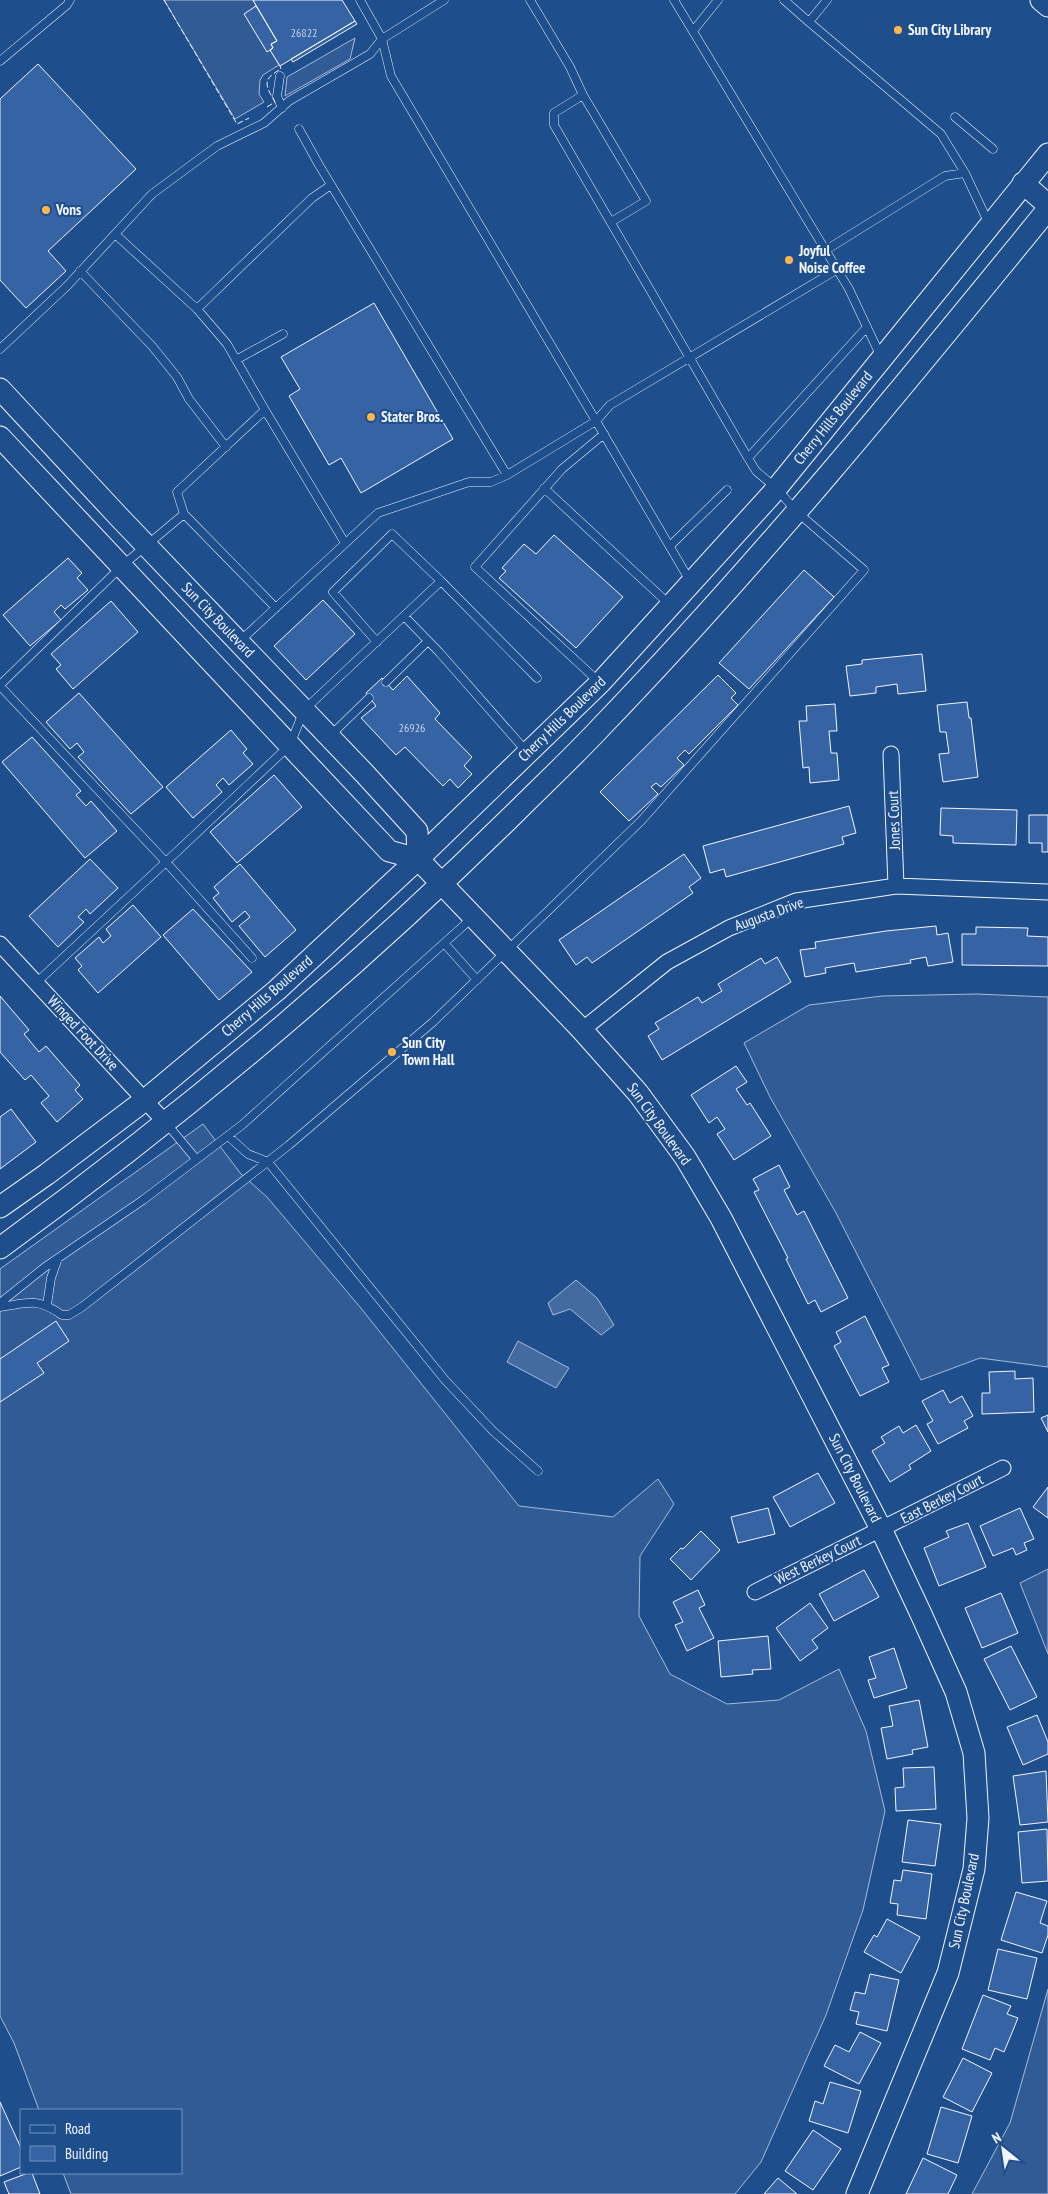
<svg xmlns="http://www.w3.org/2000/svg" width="1048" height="2194" font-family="'PT Sans Narrow',sans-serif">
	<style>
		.built { fill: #305b95; stroke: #a8bbd7 }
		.water { fill: #446ba0; stroke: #a8bbd7 }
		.building { fill: #3563a3; stroke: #f2f6ff }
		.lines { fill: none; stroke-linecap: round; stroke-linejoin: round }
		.lane-casing { stroke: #f2f6ff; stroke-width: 9 }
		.street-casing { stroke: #f2f6ff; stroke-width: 17 }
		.secondary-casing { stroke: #f2f6ff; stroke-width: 23 }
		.lane { stroke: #1f4e8c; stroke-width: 8 }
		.street { stroke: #1f4e8c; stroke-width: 15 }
		.secondary { stroke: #1f4e8c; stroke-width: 21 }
		.fence { stroke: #f2f6ff; stroke-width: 1; stroke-dasharray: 6 2.5; stroke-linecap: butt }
		.poi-dot { fill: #ffb74d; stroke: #1f4e8c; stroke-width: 2 }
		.labels { text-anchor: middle; stroke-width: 4; stroke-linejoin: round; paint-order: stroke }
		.number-label { font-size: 12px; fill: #c3d1e8 }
		.poi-label { font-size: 15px; font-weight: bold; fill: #f2f6ff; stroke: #1f4e8c; text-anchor: start }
		.street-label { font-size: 15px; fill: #f2f6ff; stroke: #1f4e8c }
	</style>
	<rect width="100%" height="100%" fill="#1f4e8c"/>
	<!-- built -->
	<path class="built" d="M 164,0 L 253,0 L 256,6 L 248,12 L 279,65 L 263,75 L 260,80 L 259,94 L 264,102 L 235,119 Z
		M 355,38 L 350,59 L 285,96 L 287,77 Z
		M 976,994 L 1048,997 L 1048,1367 L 980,1358 L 921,1380 L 836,1213 L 770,1097 L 744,1043 L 809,1005 L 882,996 Z
		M 203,1124 L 241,1174 L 267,1197 L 360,1307 L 519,1506 L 613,1517 L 658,1479 L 674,1504 L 640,1556 L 639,1616 L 670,1674 L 727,1704 L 779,1700 L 839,1669 L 866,1731 L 885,1811 L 863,1910 L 826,2015 L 761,2162 L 735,2194 L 71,2194 L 63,2173 L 181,2173 L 181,2110 L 39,2110 L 14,2043 L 0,2016 L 0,1269 Z
		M 1048,1569 L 1048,1654 L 1020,1583 Z
		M 1048,1989 L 1048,2194 L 972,2194 L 1010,2123 Z"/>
	<!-- water -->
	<path class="water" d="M 576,1280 L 597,1298 L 614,1325 L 601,1335 L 570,1309 L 553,1315 L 548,1303 Z
		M 518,1341 L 569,1368 L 556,1388 L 507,1362 Z"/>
	<!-- building -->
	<path class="building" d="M 253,0 L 342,0 L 355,21 L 280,66 L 270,50 L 273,48 L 271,44 L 277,41 Z
		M 256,6 L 277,41 L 271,44 L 273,48 L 267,52 L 244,14 Z
		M 355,21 L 357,24 L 293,62 L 291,59 Z
		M 38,64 L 136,169 L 48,251 L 66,271 L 26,308 L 0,280 L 0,99 Z
		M 374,303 L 453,439 L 361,493 L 341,458 L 329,465 L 289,396 L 300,389 L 281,357 Z
		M 554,535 L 623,597 L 576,648 L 499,578 L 506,571 L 502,568 L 524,544 L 536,554 Z
		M 68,558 L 82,573 L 77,578 L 88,590 L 65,609 L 61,605 L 54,612 L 61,620 L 30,646 L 3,615 Z
		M 804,570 L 834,597 L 749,689 L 719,663 Z
		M 323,600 L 355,634 L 306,680 L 274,646 Z
		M 111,601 L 138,632 L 73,689 L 56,669 L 61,665 L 51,654 Z
		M 922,654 L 926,691 L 898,694 L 897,684 L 876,687 L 876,693 L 850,696 L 846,666 L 862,664 L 862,660 Z
		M 718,675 L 736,693 L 731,698 L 738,705 L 689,754 L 685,750 L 677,758 L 684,765 L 661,787 L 656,783 L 651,787 L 658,794 L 629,821 L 600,792 Z
		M 407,676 L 440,713 L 435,719 L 472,757 L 464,766 L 472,774 L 458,788 L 450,779 L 443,786 L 405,747 L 396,755 L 361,718 L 376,706 L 366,693 L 382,678 L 393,690 Z
		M 79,693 L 163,787 L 131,814 L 78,757 L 84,752 L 77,743 L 70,749 L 46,722 Z
		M 967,702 L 969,718 L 971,718 L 978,777 L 943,782 L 939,754 L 949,753 L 946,732 L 940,732 L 937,705 Z
		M 835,704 L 837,731 L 829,731 L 831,753 L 837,753 L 839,780 L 810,783 L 809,767 L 803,768 L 799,721 L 807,721 L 806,706 Z
		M 231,730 L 247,749 L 243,753 L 253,764 L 229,785 L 223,778 L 216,785 L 222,792 L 193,818 L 166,787 Z
		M 32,737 L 81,791 L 76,795 L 86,806 L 91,801 L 117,831 L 85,858 L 2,762 Z
		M 274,775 L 302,807 L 237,863 L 210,832 Z
		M 849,806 L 856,833 L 842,837 L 844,844 L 726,877 L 724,869 L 710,873 L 703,846 Z
		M 941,808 L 1017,810 L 1016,845 L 953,843 L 953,836 L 940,835 Z
		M 1029,815 L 1048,815 L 1048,852 L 1042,852 L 1042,843 L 1029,843 Z
		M 684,854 L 701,878 L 689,887 L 693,893 L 592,963 L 587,957 L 576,965 L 559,940 Z
		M 90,859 L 118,888 L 90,914 L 86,909 L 78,917 L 84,922 L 58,947 L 29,916 Z
		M 240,864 L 296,930 L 265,957 L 239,926 L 250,917 L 245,911 L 232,922 L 213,898 L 219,893 L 214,887 Z
		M 133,905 L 161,937 L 98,993 L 78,970 L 82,966 L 75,958 L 99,937 L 103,943 L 111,936 L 106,929 Z
		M 193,909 L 252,972 L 219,1000 L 163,935 Z
		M 936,926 L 937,935 L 948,933 L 953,962 L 928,966 L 926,957 L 910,960 L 911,963 L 856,972 L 854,963 L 825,968 L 826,973 L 805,977 L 800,950 L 816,948 L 815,942 L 886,931 Z
		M 976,927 L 1028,928 L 1027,936 L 1048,937 L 1048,966 L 962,965 L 962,934 L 976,934 Z
		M 777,957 L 791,982 L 662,1060 L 648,1036 L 659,1029 L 655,1023 L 698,997 L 702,1003 L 722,991 L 718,984 L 761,958 L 765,964 Z
		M 0,996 L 29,1030 L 24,1034 L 39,1052 L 46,1046 L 80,1085 L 75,1090 L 83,1099 L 57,1122 L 41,1103 L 49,1096 L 31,1075 L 25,1080 L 0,1052 Z
		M 736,1066 L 747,1082 L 736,1089 L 747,1105 L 750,1103 L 771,1136 L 734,1160 L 717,1134 L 725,1129 L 717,1117 L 709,1123 L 691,1095 Z
		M 11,1109 L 36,1142 L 0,1169 L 0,1117 Z
		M 779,1165 L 790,1187 L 784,1190 L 797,1215 L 804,1211 L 848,1298 L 821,1312 L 815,1300 L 808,1304 L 786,1259 L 788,1258 L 754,1192 L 759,1190 L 753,1179 Z
		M 865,1316 L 889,1365 L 882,1368 L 889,1382 L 860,1396 L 834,1346 L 841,1342 L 836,1332 Z
		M 56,1321 L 69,1341 L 37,1363 L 44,1373 L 0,1402 L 0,1359 Z
		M 1015,1371 L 1015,1379 L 1033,1378 L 1034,1412 L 982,1414 L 982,1393 L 990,1393 L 989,1372 Z
		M 943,1390 L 950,1403 L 962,1396 L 973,1416 L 964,1421 L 968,1428 L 938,1444 L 927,1424 L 933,1421 L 922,1401 Z
		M 1048,1415 L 1048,1432 L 1041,1418 Z
		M 916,1425 L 931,1451 L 909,1465 L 911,1469 L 890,1482 L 872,1451 L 885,1443 L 881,1437 L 899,1426 L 903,1433 Z
		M 818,1473 L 835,1503 L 790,1527 L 773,1497 Z
		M 1048,1487 L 1048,1518 L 1033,1507 Z
		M 768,1508 L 775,1534 L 738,1543 L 731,1517 Z
		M 1020,1508 L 1034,1539 L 1024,1543 L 1027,1550 L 1016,1555 L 1013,1548 L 993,1556 L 980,1526 Z
		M 968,1523 L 986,1567 L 939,1586 L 924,1548 L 949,1537 L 946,1531 Z
		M 701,1531 L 720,1550 L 691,1580 L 670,1559 L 681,1548 L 683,1549 Z
		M 864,1570 L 879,1597 L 834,1621 L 819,1594 Z
		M 698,1590 L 705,1605 L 699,1608 L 714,1638 L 687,1651 L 675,1625 L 683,1622 L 673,1602 Z
		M 1001,1593 L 1018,1633 L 982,1648 L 965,1608 Z
		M 810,1603 L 828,1628 L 812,1640 L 818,1648 L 800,1661 L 776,1628 Z
		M 768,1636 L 771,1669 L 752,1670 L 753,1674 L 721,1677 L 718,1641 Z
		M 1011,1646 L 1037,1697 L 1010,1710 L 984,1659 Z
		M 894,1648 L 907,1688 L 874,1698 L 868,1680 L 876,1678 L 869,1657 Z
		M 919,1700 L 928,1747 L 912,1750 L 913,1754 L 887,1759 L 881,1728 L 893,1726 L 889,1706 Z
		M 1037,1715 L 1048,1742 L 1048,1754 L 1023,1765 L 1007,1727 Z
		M 934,1767 L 936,1809 L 896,1811 L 895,1788 L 904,1787 L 903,1768 Z
		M 1046,1771 L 1048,1822 L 1020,1825 L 1013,1776 Z
		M 908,1820 L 941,1824 L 935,1866 L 902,1862 Z
		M 1047,1829 L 1048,1881 L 1022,1883 L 1018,1832 Z
		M 903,1870 L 932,1874 L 926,1919 L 897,1915 L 898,1904 L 890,1903 L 894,1880 L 901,1881 Z
		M 1016,1892 L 1047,1901 L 1040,1923 L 1048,1926 L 1048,1935 L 1042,1953 L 1001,1940 Z
		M 887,1919 L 920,1937 L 901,1973 L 864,1952 L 874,1935 L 877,1937 Z
		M 998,1949 L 1037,1958 L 1027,1999 L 988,1990 Z
		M 870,1974 L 899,1980 L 887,2031 L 856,2024 L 859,2012 L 850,2010 L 855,1992 L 865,1994 Z
		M 983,1995 L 1011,2006 L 1007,2014 L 1018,2018 L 1004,2052 L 995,2048 L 990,2060 L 962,2049 Z
		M 860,2032 L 881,2043 L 859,2084 L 824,2066 L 835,2045 L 849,2052 Z
		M 963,2058 L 992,2073 L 972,2112 L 943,2097 Z
		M 830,2082 L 861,2091 L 848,2133 L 809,2121 L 815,2101 L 823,2104 Z
		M 0,2102 L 21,2148 L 21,2167 L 0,2176 Z
		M 941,2107 L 972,2116 L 958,2163 L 927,2154 Z
		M 813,2130 L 841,2149 L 813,2190 L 785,2171 Z
		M 923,2158 L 957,2175 L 948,2194 L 906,2194 Z
		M 28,2173 L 32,2173 L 40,2194 L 9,2194 L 4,2182 Z
		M 778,2178 L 797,2194 L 764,2194 Z"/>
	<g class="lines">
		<!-- lane casing -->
		<g class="lane-casing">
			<path id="lane" d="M 360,0 L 382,39 L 391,76 L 596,421 L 610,405 L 838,269
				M 530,0 L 570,67 L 583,95 L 646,201 L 611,222
				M 674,0 L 849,289 L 881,357
				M 784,0 L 809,22
				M 827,0 L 809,22 L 941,134 L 965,173 L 989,224
				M 693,31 L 718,0
				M 0,61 L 67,5 L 70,0
				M 280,76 L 277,96 L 282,108
				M 955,117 L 993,149
				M 299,129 L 319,165 L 507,475
				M 826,250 L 945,176 L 965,173
				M 80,271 L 152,346 L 177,377 L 189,399 L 226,447
				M 197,309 L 312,198 L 331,185
				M 0,349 L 67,286 L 152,194 L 217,146 L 264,123 L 289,101 L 370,54 L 382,39 L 444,0
				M 236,360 L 283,334
				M 265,410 L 345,543
				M 748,458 L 867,327
				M 544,488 L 669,604
				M 184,514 L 276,608
				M 670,546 L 727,490
				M 404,616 L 439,652 L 527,752
				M 240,641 L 378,513 L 469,482 L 491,482 L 507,475 L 596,421 L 690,581
				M 377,642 L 333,592 L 392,534 L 441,581
				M 386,682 L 428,641
				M 599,682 L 475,567 L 562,469 L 604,434
				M 0,685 L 123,565 L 184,514 L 177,492 L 265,410 L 227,344 L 197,309 L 115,234
				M 0,686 L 166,862 L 36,983
				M 330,736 L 369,698
				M 444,943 L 477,980
				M 252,958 L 166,862 L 290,745 L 304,710 L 441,581 L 537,678
				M 166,1123 L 196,1159
				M 228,1136 L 248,1154 L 268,1162 L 445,1380 L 493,1431 L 538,1471
				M 0,1303 L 45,1267 L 143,1200 L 242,1125 L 472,918
				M 47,1305 L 51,1278 L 58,1258
				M 0,1307 C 30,1303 36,1297 62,1315 L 69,1315 L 82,1307 L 289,1145 L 433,1022 L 641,821 L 864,570 L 797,512 L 776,488 L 756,471 L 748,458 L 554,125 L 554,113 L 583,95"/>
		</g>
		<!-- street casing -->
		<g class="street-casing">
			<path id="street" d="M 891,754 L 896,886
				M 0,944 L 166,1123
				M 582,1030 L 667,962 L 729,928 L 796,901 L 896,886 L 1048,892
				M 755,1592 L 1003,1468"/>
		</g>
		<!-- secondary casing -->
		<g class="secondary-casing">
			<path id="secondary" d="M 1041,0 L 1048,6
				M 1023,183 L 1048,205
				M 0,389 L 119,517 L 365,774 L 417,831 L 418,859
				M 0,437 L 389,851 L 418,859 L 582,1030 L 638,1093 L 685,1157 L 721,1218 L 881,1529 L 921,1614 L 956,1692 L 974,1753 L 978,1818 L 974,1869 L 948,1973 L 857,2194
				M 0,1207 L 47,1174 L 145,1100 L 277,990 L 418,859 L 600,683 L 771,495 L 1048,154
				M 0,1248 C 183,1115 356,970 517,811 C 545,783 574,756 601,727 C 760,562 904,386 1048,209"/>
		</g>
		<!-- lane -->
		<use href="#lane" class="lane"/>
		<!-- street -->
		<use href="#street" class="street"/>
		<!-- secondary -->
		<use href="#secondary" class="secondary"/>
		<!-- fence -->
		<path class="fence" d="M 164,0 L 237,124 L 249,118
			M 267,107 L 275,102 C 265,85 262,79 281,69 L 280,66"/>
	</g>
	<!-- markers -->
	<g class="poi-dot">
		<circle cx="898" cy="30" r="5"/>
		<circle cx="46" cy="210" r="5"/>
		<circle cx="789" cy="260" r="5"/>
		<circle cx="371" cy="417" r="5"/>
		<circle cx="392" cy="1052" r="5"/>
	</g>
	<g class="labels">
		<!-- number labels -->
		<g class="number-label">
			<text x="304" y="37">26822</text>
			<text x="412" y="732">26926</text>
		</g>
		<!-- poi labels -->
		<g class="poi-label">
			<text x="908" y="35">Sun City Library</text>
			<text x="56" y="215">Vons</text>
			<text x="799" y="256">Joyful<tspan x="799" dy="17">Noise Coffee</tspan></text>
			<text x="381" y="422">Stater Bros.</text>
			<text x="402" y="1048">Sun City<tspan x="402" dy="17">Town Hall</tspan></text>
		</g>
		<!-- street labels -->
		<g class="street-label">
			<text transform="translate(833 418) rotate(-51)" y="5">Cherry Hills Boulevard</text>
			<text transform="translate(218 620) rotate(46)" y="5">Sun City Boulevard</text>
			<text transform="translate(562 719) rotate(-44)" y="5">Cherry Hills Boulevard</text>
			<text transform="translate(894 820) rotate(-92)" y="5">Jones Court</text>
			<text transform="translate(769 914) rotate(-20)" y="5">Augusta Drive</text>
			<text transform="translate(267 996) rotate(-41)" y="5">Cherry Hills Boulevard</text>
			<text transform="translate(83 1033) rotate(47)" y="5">Winged Foot Drive</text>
			<text transform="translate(659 1124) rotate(54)" y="5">Sun City Boulevard</text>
			<text transform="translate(855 1478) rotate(63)" y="5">Sun City Boulevard</text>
			<text transform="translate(942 1499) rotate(-27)" y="5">East Berkey Court</text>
			<text transform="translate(818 1560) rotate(-26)" y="5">West Berkey Court</text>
			<text transform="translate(964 1901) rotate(-78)" y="5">Sun City Boulevard</text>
		</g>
	</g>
	<!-- legend -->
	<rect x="20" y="2109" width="162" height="65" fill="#1f4e8c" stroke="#7391ba"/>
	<rect x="30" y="2125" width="25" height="8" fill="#1f4e8c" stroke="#7391ba"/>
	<text x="65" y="2134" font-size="15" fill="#f2f6ff">Road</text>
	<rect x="30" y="2146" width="25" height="15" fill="#3563a3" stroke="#7391ba"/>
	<text x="65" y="2159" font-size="15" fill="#f2f6ff">Building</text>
	<!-- north arrow -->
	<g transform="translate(1003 2149) rotate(330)" stroke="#1f4e8c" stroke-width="4" paint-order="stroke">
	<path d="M0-4L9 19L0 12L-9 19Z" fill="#f2f6ff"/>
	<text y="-8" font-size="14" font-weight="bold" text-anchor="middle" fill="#f2f6ff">N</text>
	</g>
</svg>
